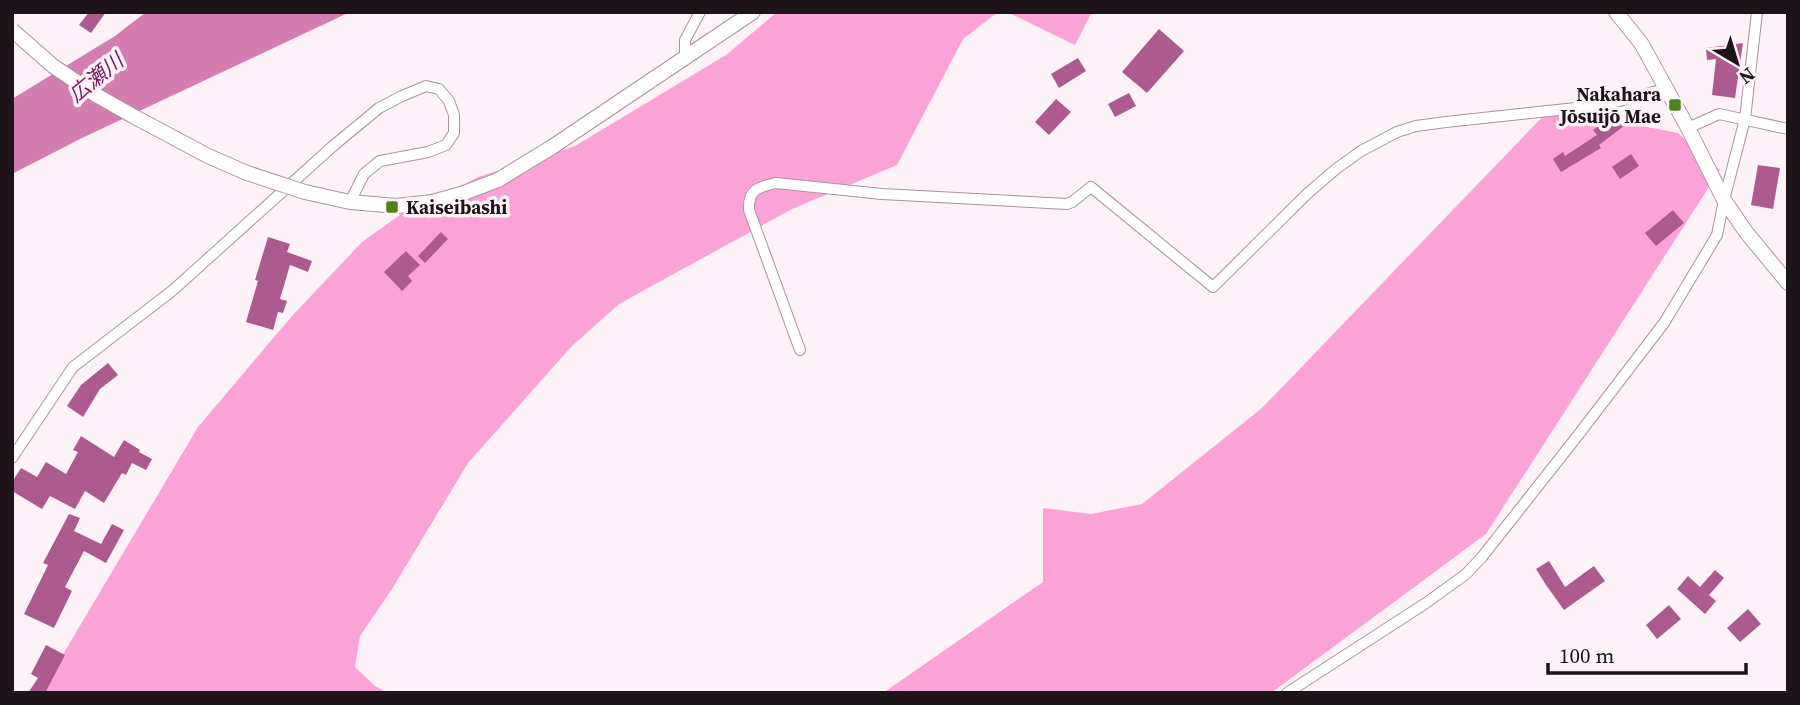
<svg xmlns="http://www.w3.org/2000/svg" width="1800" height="705" font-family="'Source Serif 4','Noto Sans JP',serif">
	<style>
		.forest { fill: #fba2d7 }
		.water { fill: #d37db1 }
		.building { fill: #ad5b8e }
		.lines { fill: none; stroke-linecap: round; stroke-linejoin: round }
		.minor-casing { stroke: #ac92a0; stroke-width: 12 }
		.tertiary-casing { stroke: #ac92a0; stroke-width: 16 }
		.minor { stroke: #fff; stroke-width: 10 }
		.tertiary { stroke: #fff; stroke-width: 14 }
		.tertiary-bridge-casing { stroke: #ac92a0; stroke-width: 16; stroke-linecap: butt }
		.tertiary-bridge { stroke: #fff; stroke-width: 14 }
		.poi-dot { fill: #4d831a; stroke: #fdf2f8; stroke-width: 2.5 }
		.labels { text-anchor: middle; stroke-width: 7; stroke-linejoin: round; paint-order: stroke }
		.poi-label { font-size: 19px; font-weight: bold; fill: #1d1419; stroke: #fdf2f8; text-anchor: end }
		.water-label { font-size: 21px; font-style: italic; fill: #7c165d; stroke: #fdf2f8 }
	</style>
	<rect width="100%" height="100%" fill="#fdf2f8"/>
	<!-- forest -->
	<path class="forest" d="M 777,12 L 998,12 L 963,39 L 897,165 L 792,209 L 619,304 L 571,347 L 468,463 L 392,589 L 360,636 L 355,667 L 375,686 L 388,693 L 40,693 L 198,427 L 292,316 L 362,242 L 411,207 L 432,202 L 478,177 L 575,146 L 726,55 Z
		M 1007,12 L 1092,12 L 1075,45 Z
		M 1551,108 L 1678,133 L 1720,170 L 1486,534 L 1271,693 L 883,693 L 1043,582 L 1043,508 L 1091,514 L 1142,504 L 1262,408 Z"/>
	<!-- water -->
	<path class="water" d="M 146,12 L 350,12 L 82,138 L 12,174 L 12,99 L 115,36 Z"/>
	<!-- building -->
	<path class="building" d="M 89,12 L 106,12 L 91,33 L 79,25 Z
		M 1159,29 L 1184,51 L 1147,93 L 1122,72 Z
		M 1743,43 L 1735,98 L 1712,95 L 1716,59 L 1707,60 L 1706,48 Z
		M 1078,58 L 1086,71 L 1059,88 L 1051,74 Z
		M 1129,93 L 1136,106 L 1115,117 L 1108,104 Z
		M 1056,99 L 1071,112 L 1049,135 L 1035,122 Z
		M 1615,114 L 1624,126 L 1599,145 L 1601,148 L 1561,172 L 1553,159 L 1563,152 L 1565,156 L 1597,135 L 1593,130 Z
		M 1631,154 L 1639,166 L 1620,179 L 1612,167 Z
		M 1758,165 L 1780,168 L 1773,209 L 1751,205 Z
		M 1673,210 L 1684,223 L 1656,246 L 1645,233 Z
		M 441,232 L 448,239 L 425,263 L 418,256 Z
		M 268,237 L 290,244 L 287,252 L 312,261 L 308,272 L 290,265 L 280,299 L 287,301 L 283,313 L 278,312 L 273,330 L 246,322 L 258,281 L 255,280 Z
		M 406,251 L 420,265 L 408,276 L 412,281 L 402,291 L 384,272 Z
		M 108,363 L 118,375 L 100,389 L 83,417 L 67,406 L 81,385 Z
		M 81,436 L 114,457 L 124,440 L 140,450 L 139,452 L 152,459 L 146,470 L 132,463 L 126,475 L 122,473 L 104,503 L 85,491 L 75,509 L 50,496 L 42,509 L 12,491 L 12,482 L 21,468 L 37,477 L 46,462 L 66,474 L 78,452 L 73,450 Z
		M 69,514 L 80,518 L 74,531 L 101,544 L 112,524 L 124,530 L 106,563 L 84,551 L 65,587 L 72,591 L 54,628 L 24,614 L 48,565 L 43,563 Z
		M 1549,561 L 1565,587 L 1594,566 L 1605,581 L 1564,610 L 1546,585 L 1536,569 Z
		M 1715,570 L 1724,578 L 1709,595 L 1716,601 L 1705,614 L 1677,589 L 1688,576 L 1700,587 Z
		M 1669,605 L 1681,619 L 1657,639 L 1646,625 Z
		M 1748,609 L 1761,624 L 1740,642 L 1727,628 Z
		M 46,645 L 65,655 L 45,693 L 28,693 L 38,678 L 31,674 Z"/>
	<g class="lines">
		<!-- minor casing -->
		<g class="minor-casing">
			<path id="minor" d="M 685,57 L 685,40 L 700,12
				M 1688,128 L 1719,114 L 1788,129
				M 800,350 L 749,210 C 748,189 758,187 776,183 L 882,194 L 1067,204 L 1072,202 L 1091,187 L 1213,287 L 1308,193 L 1336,169 L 1361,151 L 1397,132 L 1416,126 L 1446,122 L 1604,105 L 1665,89
				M 12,458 L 73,367 L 172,291 L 333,146 L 379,108 L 402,96 L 426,86 L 439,89 L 449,101 L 454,115 L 454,133 L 446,145 L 428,152 L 380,161 L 364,174 L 350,202
				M 1287,693 L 1426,603 L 1466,574 L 1482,557 L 1579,434 L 1664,323 L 1717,235 L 1724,200 L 1745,119 L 1757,12"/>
		</g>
		<!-- tertiary casing -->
		<g class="tertiary-casing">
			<path id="tertiary" d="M 1616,12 L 1641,43 L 1688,128 L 1724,200 L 1746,232 L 1788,283
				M 305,192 L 350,202 L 397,206 L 432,202 L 461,194 L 498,180 L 552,147 L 753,12"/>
		</g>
		<!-- minor -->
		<use href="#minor" class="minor"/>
		<!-- tertiary -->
		<use href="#tertiary" class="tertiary"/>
		<!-- tertiary-bridge casing -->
		<g class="tertiary-bridge-casing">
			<path id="tertiary-bridge" d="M 12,30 L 53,66 L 96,95 L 133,116 L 208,156 L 247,173 L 305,192"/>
		</g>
		<!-- tertiary-bridge -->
		<use href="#tertiary-bridge" class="tertiary-bridge"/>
	</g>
	<!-- markers -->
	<g class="poi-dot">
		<rect x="1668" y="98" width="14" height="14" rx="3.5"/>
		<rect x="385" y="200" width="14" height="14" rx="3.5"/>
	</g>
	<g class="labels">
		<!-- poi labels -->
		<g class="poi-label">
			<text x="1661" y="101">Nakahara<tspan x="1661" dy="22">Jōsuijō Mae</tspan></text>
			<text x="406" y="214" text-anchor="start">Kaiseibashi</text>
		</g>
		<!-- water labels -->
		<g class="water-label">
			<text transform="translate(96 78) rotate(-39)" y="7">広瀬川</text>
		</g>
	</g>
	<!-- border -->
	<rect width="1800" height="705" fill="none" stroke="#1d1419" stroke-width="28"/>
	<!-- north arrow -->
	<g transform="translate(1737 63) rotate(142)" stroke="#fdf2f8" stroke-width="5" paint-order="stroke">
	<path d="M0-5L12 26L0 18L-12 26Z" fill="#1d1419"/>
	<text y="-10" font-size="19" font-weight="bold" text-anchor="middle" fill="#1d1419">N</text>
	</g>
	<!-- scale -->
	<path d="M1548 663v10h198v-10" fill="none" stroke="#1d1419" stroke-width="3.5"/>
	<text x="1559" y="663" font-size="21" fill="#1d1419" stroke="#fdf2f8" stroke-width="5" paint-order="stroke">100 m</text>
</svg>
